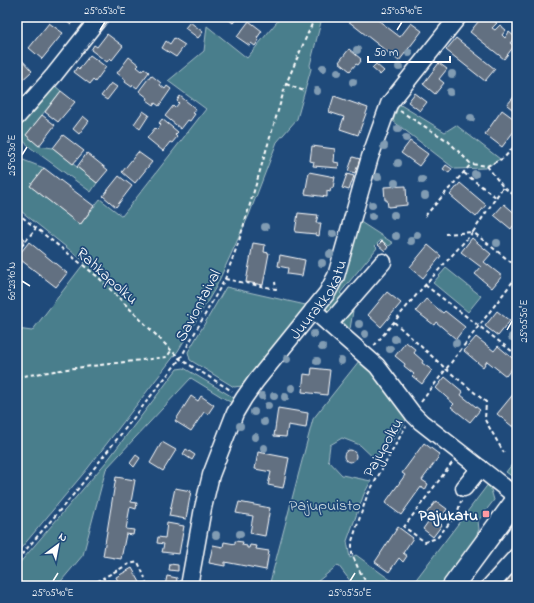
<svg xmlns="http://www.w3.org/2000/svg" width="534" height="603" font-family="'Indie Flower',sans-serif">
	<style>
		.built { fill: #33557c }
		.green { fill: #4a7e8c; stroke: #a4bec6 }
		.building { fill: #626f81; stroke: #fff }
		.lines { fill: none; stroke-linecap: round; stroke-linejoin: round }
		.minor-casing { stroke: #fff; stroke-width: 19 }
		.major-casing { stroke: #fff; stroke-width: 23 }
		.path { stroke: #fff; stroke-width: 2; stroke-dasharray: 4 3; stroke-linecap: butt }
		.minor { stroke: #1f4a7a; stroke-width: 16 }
		.major { stroke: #1f4a7a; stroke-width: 20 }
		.tree { fill: #819cb3 }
		.ticks { fill: none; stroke: #fff; stroke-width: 1.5 }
		.poi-dot { fill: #ff9aa2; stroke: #1f4a7a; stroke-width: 1.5 }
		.labels { text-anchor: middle; stroke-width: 3.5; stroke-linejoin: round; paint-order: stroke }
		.street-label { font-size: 16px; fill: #fff; stroke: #1f4a7a }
		.park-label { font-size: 16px; fill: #d2dfe2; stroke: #1f4a7a }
		.poi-label { font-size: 16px; font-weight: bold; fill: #fff; stroke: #1f4a7a; text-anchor: end }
		.neatline { fill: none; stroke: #fff; stroke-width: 1.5 }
		.ticks-label { font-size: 10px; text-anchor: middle; fill: #fff }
	</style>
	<rect width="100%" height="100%" fill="#1f4a7a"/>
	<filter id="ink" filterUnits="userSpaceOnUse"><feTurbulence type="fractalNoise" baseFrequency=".025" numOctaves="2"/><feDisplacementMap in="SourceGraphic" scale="8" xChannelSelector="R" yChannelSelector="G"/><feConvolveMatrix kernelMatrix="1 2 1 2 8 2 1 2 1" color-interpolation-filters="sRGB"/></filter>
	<g filter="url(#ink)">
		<!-- built -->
		<path class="built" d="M 517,540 L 517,586 L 476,586 Z"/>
		<!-- green -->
		<path class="green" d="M 281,17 L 316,17 L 321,22 L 310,65 L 311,69 L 297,119 L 277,142 L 249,215 L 216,287 L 178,351 L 88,468 L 17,553 L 17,329 L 32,331 L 85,262 L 17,208 L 17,159 L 18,158 L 44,168 L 30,186 L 80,225 L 100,199 L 122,216 L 206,109 L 168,81 L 204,51 L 207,26 L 247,58 Z
			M 55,86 L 61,91 L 26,135 L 39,146 L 53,148 L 97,183 L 91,192 L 31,148 L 17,135 L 17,128 L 36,110 Z
			M 399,104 L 445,132 L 456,125 L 500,159 L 485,168 L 455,169 L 393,121 Z
			M 359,221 L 393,243 L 389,246 L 381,240 L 375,246 L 377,248 L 340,293 L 354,305 L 350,329 L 323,307 Z
			M 446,268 L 481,296 L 468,312 L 433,283 Z
			M 226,287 L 310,306 L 242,386 L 234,387 L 190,360 L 188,352 Z
			M 359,361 L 368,367 L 407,418 L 378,462 L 360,445 L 342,438 L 330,445 L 328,460 L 342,475 L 371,481 L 364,494 L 347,541 L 350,558 L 356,555 L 399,586 L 354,586 L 338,565 L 312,586 L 269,586 L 313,419 Z
			M 184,368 L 231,396 L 236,400 L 235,405 L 191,378 L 106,469 L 83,555 L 57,586 L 17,586 L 17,566 L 107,461 L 177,369 Z
			M 517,458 L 517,480 L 506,472 Z
			M 489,483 L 494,500 L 478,521 L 479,529 L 473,544 L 442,586 L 411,586 Z"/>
		<!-- building -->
		<path class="building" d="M 61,17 L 78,17 L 71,25 Z
			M 225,17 L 238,17 L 233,23 Z
			M 343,17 L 374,17 L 400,37 L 411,23 L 422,31 L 399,61 Z
			M 482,17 L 489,17 L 497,23 L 492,28 L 495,30 L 500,25 L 506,30 L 502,35 L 505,38 L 509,32 L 515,37 L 510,43 L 514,46 L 504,59 L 470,32 Z
			M 249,21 L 262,31 L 257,38 L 259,40 L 255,46 L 251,43 L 250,46 L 237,37 Z
			M 190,22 L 203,32 L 198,38 L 185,28 Z
			M 49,23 L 63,33 L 42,59 L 29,48 Z
			M 107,34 L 123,46 L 112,60 L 110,58 L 107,62 L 91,50 L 94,45 L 97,47 Z
			M 174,38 L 185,45 L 176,57 L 162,48 L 166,41 L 170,44 Z
			M 456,38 L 495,69 L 485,81 L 446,50 Z
			M 349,49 L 361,59 L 360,60 L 361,61 L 358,65 L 356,64 L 350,71 L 339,62 Z
			M 90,55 L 106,67 L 95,82 L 93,80 L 90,84 L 74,72 L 77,67 L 79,69 Z
			M 129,57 L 139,65 L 137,67 L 142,71 L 144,68 L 149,72 L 137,88 L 133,85 L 132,87 L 125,82 L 126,80 L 117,73 Z
			M 21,59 L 32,71 L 17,85 L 17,63 Z
			M 439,63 L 447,69 L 439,79 L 444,83 L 435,94 L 423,84 Z
			M 376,64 L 384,71 L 380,75 L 372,68 Z
			M 151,75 L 161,83 L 160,85 L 165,89 L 167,86 L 171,89 L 159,106 L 155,103 L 154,105 L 147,100 L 148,98 L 139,91 Z
			M 111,83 L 117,87 L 107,100 L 101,96 Z
			M 61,91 L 75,102 L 58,122 L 45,112 Z
			M 415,93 L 427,102 L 420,111 L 408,102 Z
			M 517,93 L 517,113 L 507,105 Z
			M 180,96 L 196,109 L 193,113 L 195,114 L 190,121 L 188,120 L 181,129 L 165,116 L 173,106 L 175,108 L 179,103 L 177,101 Z
			M 334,96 L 368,108 L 358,135 L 340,129 L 344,117 L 329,112 Z
			M 502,110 L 517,121 L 517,127 L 502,147 L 485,134 Z
			M 143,111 L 149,115 L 140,129 L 134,124 Z
			M 42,115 L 55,125 L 39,146 L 26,135 Z
			M 83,116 L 89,121 L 79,134 L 73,129 Z
			M 162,119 L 178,132 L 175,135 L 177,137 L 172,143 L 170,142 L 163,151 L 147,138 L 155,128 L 157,130 L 161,125 L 159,123 Z
			M 63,135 L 84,151 L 73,164 L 53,148 Z
			M 410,141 L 428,154 L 419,166 L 401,153 Z
			M 312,146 L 335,149 L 334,162 L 339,163 L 338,168 L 313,166 L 314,162 L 310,161 Z
			M 138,152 L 152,162 L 135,183 L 122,172 Z
			M 87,153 L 108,170 L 97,183 L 77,167 Z
			M 353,157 L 360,159 L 355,173 L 348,171 Z
			M 446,165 L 452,169 L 449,173 L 443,169 Z
			M 44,168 L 94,206 L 80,225 L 30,186 Z
			M 309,172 L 335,177 L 333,188 L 331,188 L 330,192 L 327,191 L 327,197 L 305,194 Z
			M 347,174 L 354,176 L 349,190 L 342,188 Z
			M 119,176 L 132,186 L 116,207 L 103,196 Z
			M 460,183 L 486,205 L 476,217 L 450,195 Z
			M 406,186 L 407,205 L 388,207 L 387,200 L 385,200 L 384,187 Z
			M 504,204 L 517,215 L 517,229 L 513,226 L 511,229 L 494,215 Z
			M 298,213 L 318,215 L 316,223 L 321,223 L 319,236 L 316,235 L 316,234 L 295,232 Z
			M 17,232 L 25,239 L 17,249 Z
			M 472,238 L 491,254 L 484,262 L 502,276 L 492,288 L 475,274 L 481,267 L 461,252 Z
			M 382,241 L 388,247 L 385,251 L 378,245 Z
			M 29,242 L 67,273 L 56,287 L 17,257 Z
			M 253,243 L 265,245 L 264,252 L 269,253 L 263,285 L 246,282 Z
			M 428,245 L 441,256 L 423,278 L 410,267 Z
			M 280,255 L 305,260 L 302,276 L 287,274 L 288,268 L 278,266 Z
			M 387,292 L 401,303 L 381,327 L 368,315 Z
			M 426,299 L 443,313 L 445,311 L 465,327 L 456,339 L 436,322 L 434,325 L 416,311 Z
			M 497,311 L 510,321 L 498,336 L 485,326 Z
			M 476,337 L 494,351 L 498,346 L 517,362 L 506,376 L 487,361 L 483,367 L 464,351 Z
			M 406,342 L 416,350 L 414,353 L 423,361 L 422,363 L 432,370 L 422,384 L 412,376 L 414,374 L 404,366 L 405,364 L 395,356 Z
			M 312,368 L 330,370 L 327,395 L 302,392 L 304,374 L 311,375 Z
			M 445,377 L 463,392 L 461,395 L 480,410 L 470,422 L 451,407 L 454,404 L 436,388 Z
			M 515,392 L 517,393 L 517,422 L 513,427 L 497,414 Z
			M 191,396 L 198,401 L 201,396 L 214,405 L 208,414 L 204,412 L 191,431 L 175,421 Z
			M 278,408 L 308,413 L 306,428 L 288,425 L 286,437 L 274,436 Z
			M 162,442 L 176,450 L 163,471 L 150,463 Z
			M 424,443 L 440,455 L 422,480 L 428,484 L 425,490 L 421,487 L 401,515 L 385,503 L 405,475 L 402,473 Z
			M 186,449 L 195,455 L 192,460 L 183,454 Z
			M344 456a6 6 0 1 1 12 0a6 6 0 1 1-12 0Z
			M 258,452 L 289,458 L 283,488 L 268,485 L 271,472 L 255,469 Z
			M 136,455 L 140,458 L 134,467 L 130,463 Z
			M 116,477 L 135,480 L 131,502 L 137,503 L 136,509 L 130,507 L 126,529 L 134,530 L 133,535 L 126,534 L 121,559 L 103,556 Z
			M 175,488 L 191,491 L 186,519 L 169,516 Z
			M 436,501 L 447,509 L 438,522 L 442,525 L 433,537 L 423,529 L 430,519 L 425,515 Z
			M 239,502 L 270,508 L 265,536 L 250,533 L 253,516 L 236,513 Z
			M 167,523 L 184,526 L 179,554 L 162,552 L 164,544 L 157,543 L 158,537 L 165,538 Z
			M 398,527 L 413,538 L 403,553 L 407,556 L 403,562 L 399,558 L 389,572 L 375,562 Z
			M 235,541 L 243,542 L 242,545 L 247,546 L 247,548 L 249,548 L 250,545 L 257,546 L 256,549 L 269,551 L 266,570 L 225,562 L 225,566 L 209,563 L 213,545 L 223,547 L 224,542 L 235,544 Z
			M 170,564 L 178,565 L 178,571 L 169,570 Z
			M 132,568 L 141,584 L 146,582 L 148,586 L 120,586 L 116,577 Z
			M 517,568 L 517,586 L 501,586 Z
			M 167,576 L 177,578 L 176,586 L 165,586 Z"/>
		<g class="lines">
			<!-- minor casing -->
			<g class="minor-casing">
				<g id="minor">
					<path d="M 17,117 L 54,75 L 100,17"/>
					<path d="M 313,310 L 377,366 L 413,414 L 421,422 L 517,497"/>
					<path d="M 329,324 L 383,262"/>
					<path d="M 464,488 L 480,468"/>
					<path id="s1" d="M 189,586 L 203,508 L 211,475 L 235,413 L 244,398 L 256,381 L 327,293 L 336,276 L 370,157 L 389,104 L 458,17"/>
					<path d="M 490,586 L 517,556"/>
				</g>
			</g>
			<!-- major casing -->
			<g class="major-casing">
				<path id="major" d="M 453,586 L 517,499"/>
			</g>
			<!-- path -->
			<path class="path" d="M 286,84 L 304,91
				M 400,111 L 448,141 L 471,164 L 487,166 L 504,158 L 517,143
				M 487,166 L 503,187 L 517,197
				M 464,173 L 497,198
				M 17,213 L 98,277 L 180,359 L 232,391
				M 425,216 L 471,164
				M 445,234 L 473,232 L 503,187
				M 17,252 L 36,228
				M 225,279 L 276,289 L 275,282
				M 425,285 L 517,355
				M 394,322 L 446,369 L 486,402 L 485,420 L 504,453
				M 374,346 L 418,293 L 473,232 L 517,267
				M 17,377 L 67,369 L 167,357 L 171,351
				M 421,402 L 517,276
				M 452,463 L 404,527 L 425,542 L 437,538 L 457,514 L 461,501
				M 17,560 L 73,495 L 180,359 L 225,279 L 239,241 L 286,84 L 315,17
				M 91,586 L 103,578
				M 117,586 L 103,578 L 129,564 L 138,562 L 145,578
				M 368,586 L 358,568 L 352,554 L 352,541 L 367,496 L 406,426"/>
			<!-- minor -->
			<use href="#minor" class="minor"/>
			<!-- major -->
			<use href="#major" class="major"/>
		</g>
		<!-- trees -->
		<g class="tree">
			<circle cx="357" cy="50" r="4"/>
			<circle cx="409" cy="53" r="4"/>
			<circle cx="399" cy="67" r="4"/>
			<circle cx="323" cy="68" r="4"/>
			<circle cx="338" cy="72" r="4"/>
			<circle cx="452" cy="74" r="4"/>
			<circle cx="353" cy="82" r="4"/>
			<circle cx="317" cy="91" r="4"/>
			<circle cx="450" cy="92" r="4"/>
			<circle cx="471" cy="118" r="4"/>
			<circle cx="398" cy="129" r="4"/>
			<circle cx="406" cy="138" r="4"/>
			<circle cx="384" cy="146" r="4"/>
			<circle cx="398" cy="163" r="4"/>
			<circle cx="475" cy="174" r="4"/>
			<circle cx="378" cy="177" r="4"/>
			<circle cx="422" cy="180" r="4"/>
			<circle cx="395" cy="183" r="4"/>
			<circle cx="425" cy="196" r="4"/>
			<circle cx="372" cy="205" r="4"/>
			<circle cx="394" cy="215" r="4"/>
			<circle cx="372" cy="216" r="4"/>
			<circle cx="265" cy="227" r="4"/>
			<circle cx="333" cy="234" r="4"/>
			<circle cx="417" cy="235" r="4"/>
			<circle cx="396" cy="236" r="4"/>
			<circle cx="411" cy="241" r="4"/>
			<circle cx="497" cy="243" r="4"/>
			<circle cx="330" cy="254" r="4"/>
			<circle cx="322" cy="263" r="4"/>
			<circle cx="359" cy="324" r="4"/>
			<circle cx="314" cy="334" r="4"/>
			<circle cx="365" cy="334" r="4"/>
			<circle cx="512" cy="337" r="4"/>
			<circle cx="395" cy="339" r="4"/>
			<circle cx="456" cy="343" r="4"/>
			<circle cx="322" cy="347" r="4"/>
			<circle cx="390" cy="349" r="4"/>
			<circle cx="287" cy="359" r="4"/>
			<circle cx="317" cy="361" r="4"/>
			<circle cx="341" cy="361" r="4"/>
			<circle cx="292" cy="388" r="4"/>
			<circle cx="262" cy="396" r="4"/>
			<circle cx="274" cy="396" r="4"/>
			<circle cx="285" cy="397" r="4"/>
			<circle cx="268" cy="406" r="4"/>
			<circle cx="254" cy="412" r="4"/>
			<circle cx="264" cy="422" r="4"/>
			<circle cx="240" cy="426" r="4"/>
			<circle cx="255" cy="437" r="4"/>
			<circle cx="264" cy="448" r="4"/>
			<circle cx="240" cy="534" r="4"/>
			<circle cx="216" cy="535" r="4"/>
		</g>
	</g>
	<!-- ticks -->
	<path class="ticks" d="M 100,30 L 105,22M 397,30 L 402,22M 22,155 L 27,147M 22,281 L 30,286M 507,330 L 512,321M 53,581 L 58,573M 350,581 L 355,573"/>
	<!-- markers -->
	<rect class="poi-dot" x="482" y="510" width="8" height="8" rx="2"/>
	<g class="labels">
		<!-- street labels -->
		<g class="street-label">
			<text transform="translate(108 275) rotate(42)" y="6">Rahkapolku</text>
			<text dy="6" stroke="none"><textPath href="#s1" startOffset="321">Juurakkokatu</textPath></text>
			<text transform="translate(197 305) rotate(-62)" y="6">Saviontaival</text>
			<text transform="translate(382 447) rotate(-61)" y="6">Pajupolku</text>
		</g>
		<!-- park labels -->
		<g class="park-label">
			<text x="325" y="510">Pajupuisto</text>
		</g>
		<!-- poi labels -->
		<g class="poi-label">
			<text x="478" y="520">Pajukatu</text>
		</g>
	</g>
	<!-- margin -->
	<rect width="534" height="603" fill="none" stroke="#1f4a7a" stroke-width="44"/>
	<!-- north arrow -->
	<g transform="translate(58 545) rotate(32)" stroke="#1f4a7a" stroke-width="3" paint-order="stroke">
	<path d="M0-3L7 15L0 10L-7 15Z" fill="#ffffff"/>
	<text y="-6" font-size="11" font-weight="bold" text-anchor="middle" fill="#ffffff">N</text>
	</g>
	<!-- scale -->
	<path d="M368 56v6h82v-6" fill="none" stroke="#ffffff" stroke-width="2"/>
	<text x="374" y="56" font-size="12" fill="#ffffff" stroke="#1f4a7a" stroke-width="3" paint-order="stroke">50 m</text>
	<rect x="22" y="22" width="490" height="559" class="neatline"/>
	<g class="ticks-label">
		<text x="105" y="14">25°05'30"E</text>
		<text x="402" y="14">25°05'40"E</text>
		<text transform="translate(11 155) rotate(-90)" y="4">25°05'30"E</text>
		<text transform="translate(11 281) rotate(-90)" y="4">60°23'10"N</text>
		<text transform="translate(523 321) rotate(-90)" y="4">25°05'50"E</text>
		<text x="53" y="596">25°05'40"E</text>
		<text x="350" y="596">25°05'50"E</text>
	</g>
</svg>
